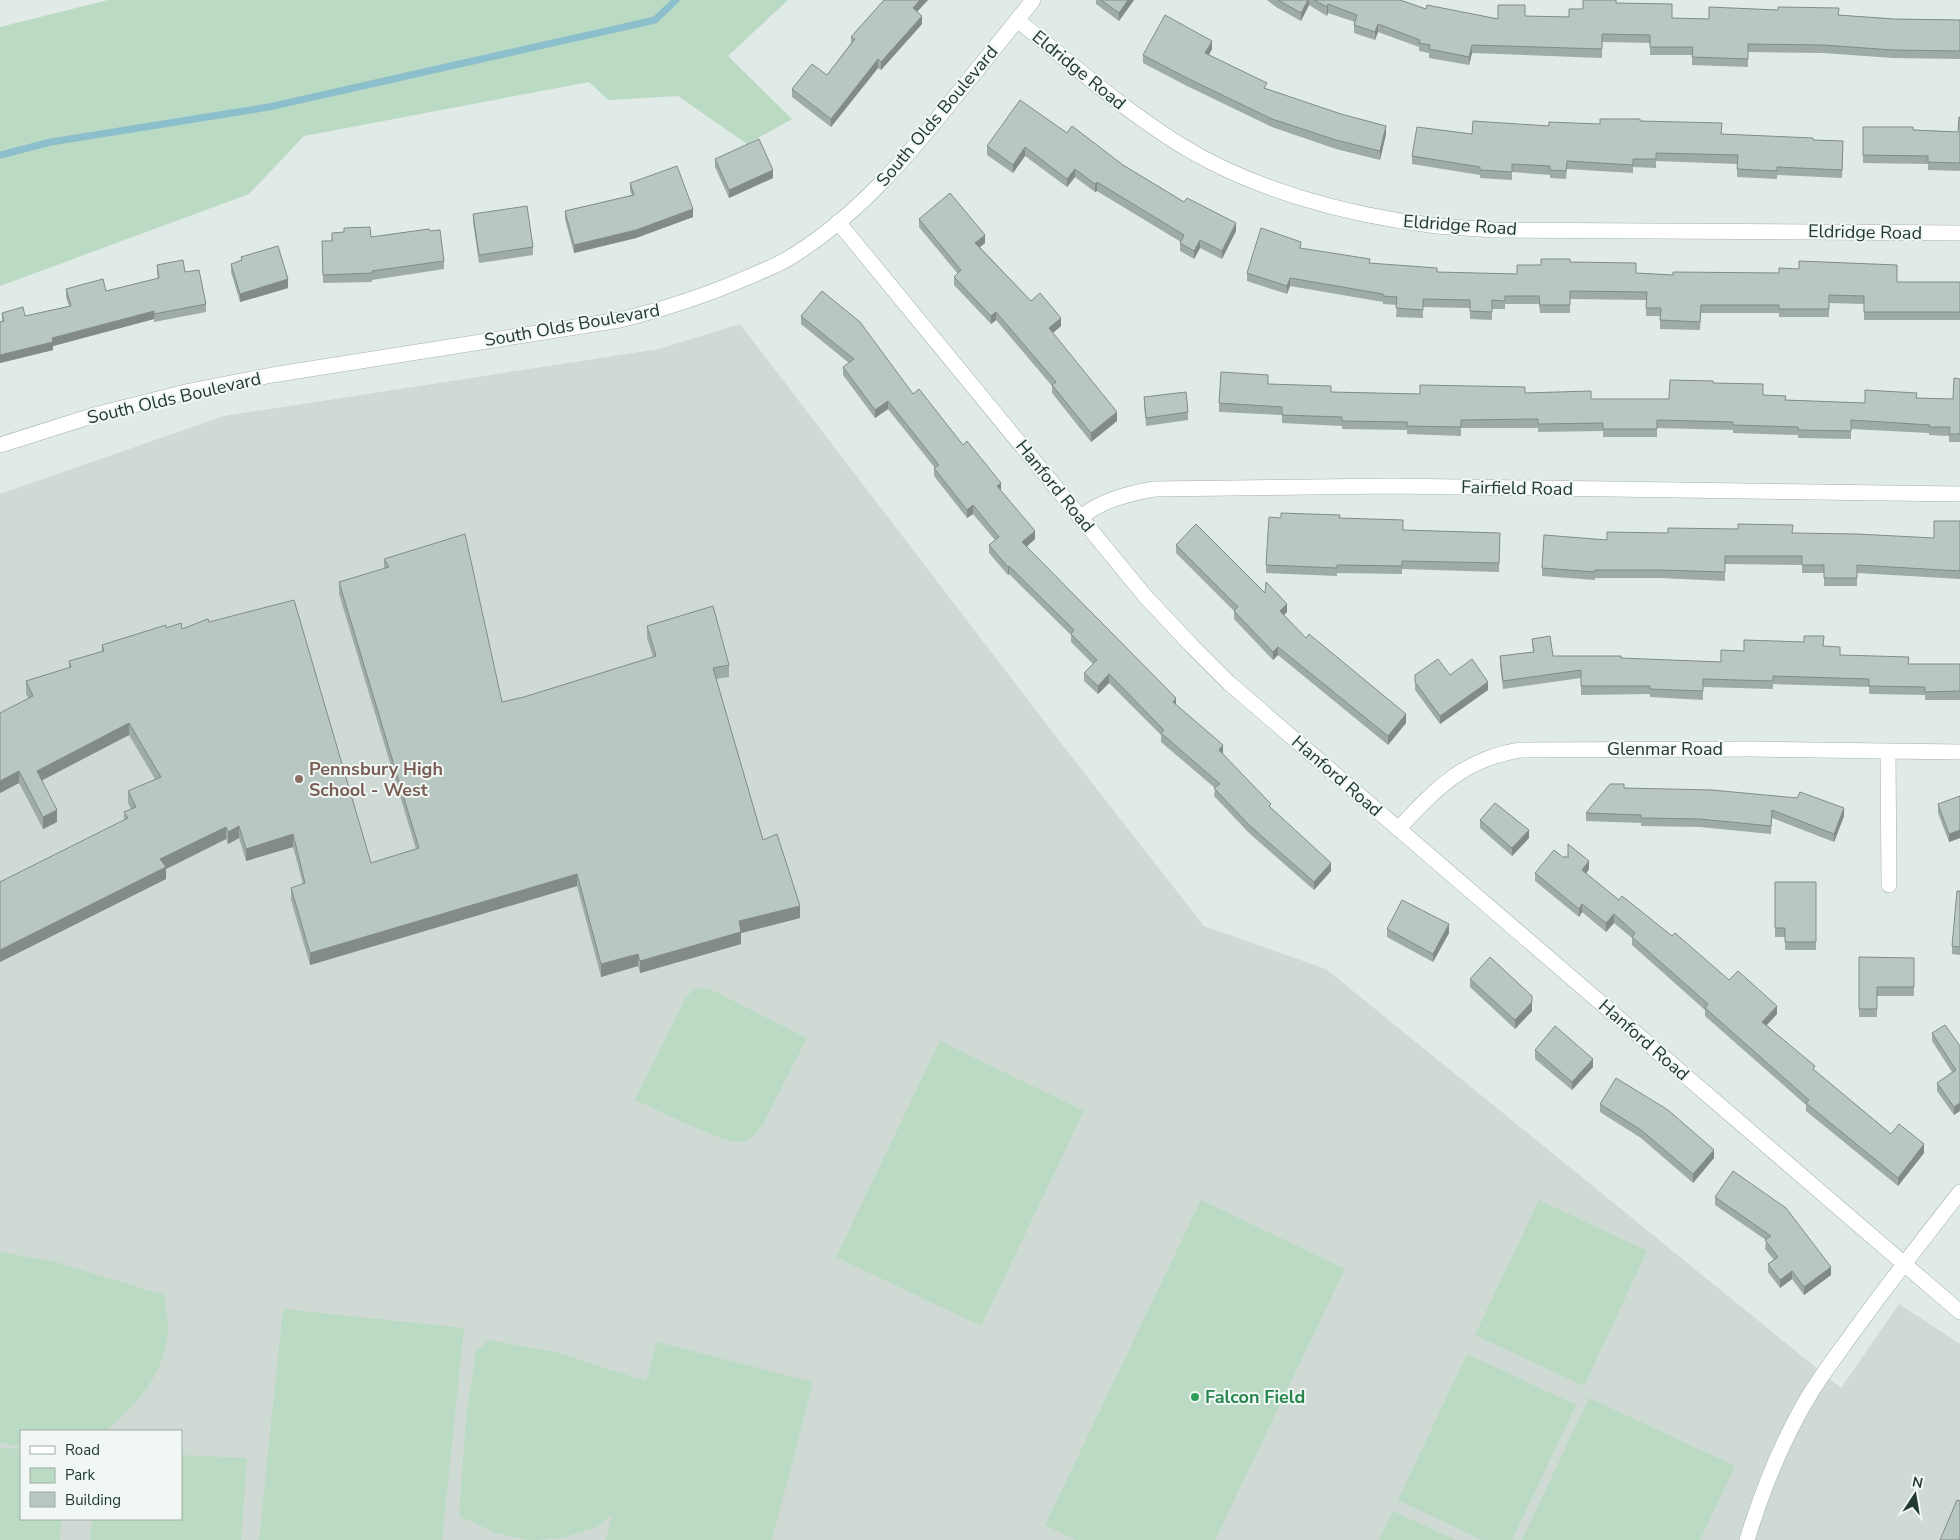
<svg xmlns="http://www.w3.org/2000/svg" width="1960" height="1540" font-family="'Nunito Sans',sans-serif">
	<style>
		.built { fill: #cfdad5; fill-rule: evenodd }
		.green { fill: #badac4 }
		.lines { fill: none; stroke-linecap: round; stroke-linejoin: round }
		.stream { stroke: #8cbfcc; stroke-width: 7 }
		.street-casing { stroke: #a3b1ad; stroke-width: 16 }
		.street { stroke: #fff; stroke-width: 15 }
		.wall { fill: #9faba7 }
		.shaded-wall { fill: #828b88 }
		.building { fill: #b9c7c2; stroke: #828b88 }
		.education-dot { fill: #8d6e63; stroke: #f0f7f4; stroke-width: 2 }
		.leisure-dot { fill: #2e9e5b; stroke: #f0f7f4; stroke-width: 2 }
		.labels { text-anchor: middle; stroke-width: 4; stroke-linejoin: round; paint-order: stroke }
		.street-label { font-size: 18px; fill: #223934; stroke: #f0f7f4 }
		.education-label { font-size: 18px; font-weight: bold; fill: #785e54; stroke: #f0f7f4; text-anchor: start }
		.leisure-label { font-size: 18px; font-weight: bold; fill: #27864d; stroke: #f0f7f4; text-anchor: start }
	</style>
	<rect width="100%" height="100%" fill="#e0eae6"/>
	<!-- built -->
	<path class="built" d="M 740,324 L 1064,747 L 1204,926 L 1326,969 L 1841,1388 L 1899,1304 L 1960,1344 L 1960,1540 L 0,1540 L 0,494 L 224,416 L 659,349 ZM 21,1431 L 181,1431 L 181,1519 L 21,1519 Z"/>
	<!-- green -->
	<path class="green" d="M 108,0 L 788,0 L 728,56 L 792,119 L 747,144 L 678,96 L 608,100 L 589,82 L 304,136 L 249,194 L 0,286 L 0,27 Z
		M 702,988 L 712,990 L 807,1038 L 764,1122 C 758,1131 752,1140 741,1142 C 726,1144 653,1108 635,1100 L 685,999 L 692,991 Z
		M 940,1041 L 1084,1111 L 981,1326 L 836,1257 Z
		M 1201,1200 L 1345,1269 L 1215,1540 L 1076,1540 L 1045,1525 Z
		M 1539,1200 L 1647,1251 L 1584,1386 L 1475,1335 Z
		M 0,1252 L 52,1261 L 164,1295 C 165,1306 168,1318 168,1329 C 165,1374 138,1403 106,1431 L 21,1431 L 21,1447 L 0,1442 Z
		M 283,1309 L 464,1328 L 442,1540 L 259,1540 Z
		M 489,1340 L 555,1352 L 646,1381 L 657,1342 L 813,1382 L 772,1540 L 606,1540 L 612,1514 L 597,1527 L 563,1538 L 536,1540 L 528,1540 L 496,1533 L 459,1516 L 466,1417 L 476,1351 Z
		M 1467,1354 L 1576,1405 L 1512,1540 L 1482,1540 L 1398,1500 Z
		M 1589,1398 L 1735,1466 L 1700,1540 L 1522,1540 Z
		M 0,1448 L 21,1449 L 21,1519 L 61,1519 L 60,1540 L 0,1540 Z
		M 181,1455 L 247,1458 L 241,1540 L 90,1540 L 92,1519 L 181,1519 Z
		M 1393,1511 L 1455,1540 L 1379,1540 Z"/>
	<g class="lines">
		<!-- stream -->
		<path class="stream" d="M 0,155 L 51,142 L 269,107 L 655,20 L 676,0"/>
		<!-- street casing -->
		<g class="street-casing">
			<path id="street" d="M 1017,20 C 1070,62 1121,108 1179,144 C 1251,189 1346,215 1430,225 C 1451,228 1473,228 1494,230 L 1960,233
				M 838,222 L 1145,596 L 1192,646 L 1229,683 L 1960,1312
				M 0,445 L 98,414 L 190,391 L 272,375 L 620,320 C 664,309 705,296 746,278 C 762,271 779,265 794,255 C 859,214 907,157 955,97 C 981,65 1007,33 1033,0
				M 1080,518 C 1101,500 1129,493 1155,489 L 1391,486 L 1960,494
				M 1888,751 L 1889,885
				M 1398,829 C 1436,789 1463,759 1520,750 L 1751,749 L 1960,752
				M 1747,1540 C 1760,1498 1776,1456 1797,1417 C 1813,1386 1834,1359 1854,1331 C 1888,1284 1924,1238 1960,1192"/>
		</g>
		<!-- street -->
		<use href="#street" class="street"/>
	</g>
	<!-- wall -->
	<path class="wall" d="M 884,0 L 928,0 L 917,12 L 922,24 L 881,70 L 878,68 L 831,127 L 792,97 L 792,89 L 827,75 L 851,43 L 851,37 Z
		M 1096,0 L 1134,0 L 1119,21 L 1096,4 Z
		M 1267,0 L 1400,0 L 1426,9 L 1498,19 L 1525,16 L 1569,17 L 1583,9 L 1616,3 L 1672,18 L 1709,19 L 1839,15 L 1894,19 L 1960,20 L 1960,59 L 1893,58 L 1823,53 L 1748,52 L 1748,67 L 1692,65 L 1692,55 L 1650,55 L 1650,43 L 1602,42 L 1602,58 L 1472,53 L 1469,65 L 1429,58 L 1429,53 L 1419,51 L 1419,47 L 1378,32 L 1375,40 L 1354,33 L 1354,25 L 1355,22 L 1328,13 L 1327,16 L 1309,5 L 1301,21 L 1276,7 Z
		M 1212,49 L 1209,55 L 1267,89 L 1386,134 L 1380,160 L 1336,149 L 1272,127 L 1187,86 L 1143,63 L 1143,55 Z
		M 1960,117 L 1960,171 L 1928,170 L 1928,164 L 1863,163 L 1863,127 L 1958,132 Z
		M 1640,121 L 1722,134 L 1813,140 L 1843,150 L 1842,178 L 1777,175 L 1777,179 L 1737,177 L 1737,164 L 1656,161 L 1656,168 L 1633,167 L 1633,173 L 1567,169 L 1566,179 L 1550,178 L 1550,175 L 1512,172 L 1512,180 L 1480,178 L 1480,175 L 1412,164 L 1412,156 L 1472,134 L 1549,126 L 1600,124 Z
		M 1067,133 L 1123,165 L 1184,202 L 1236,231 L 1222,259 L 1200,248 L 1194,259 L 1180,251 L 1180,243 L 1181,242 L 1097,191 L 1095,192 L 1075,177 L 1067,187 L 1025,156 L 1013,173 L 987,155 L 987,146 Z
		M 715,159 L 773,178 L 729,198 L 715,167 Z
		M 630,183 L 693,217 L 636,238 L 574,253 L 565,219 L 565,211 L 632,195 L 630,191 Z
		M 473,214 L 533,247 L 533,255 L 479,263 L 473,222 Z
		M 919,219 L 985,243 L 980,247 L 1031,301 L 1061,326 L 1053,333 L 1117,421 L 1091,442 L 1052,393 L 1052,386 L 996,320 L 991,324 L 954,285 L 954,277 L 958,274 L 919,227 Z
		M 430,231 L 444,261 L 444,269 L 372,280 L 372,282 L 323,283 L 322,241 L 332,241 Z
		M 1301,248 L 1370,264 L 1437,272 L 1517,274 L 1541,265 L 1570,262 L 1636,273 L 1673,275 L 1897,282 L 1960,282 L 1960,320 L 1864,320 L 1864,304 L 1829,303 L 1829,317 L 1779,317 L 1779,313 L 1701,313 L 1700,330 L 1660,329 L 1660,316 L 1646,316 L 1646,300 L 1570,299 L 1570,313 L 1540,313 L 1539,304 L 1505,304 L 1505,309 L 1492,309 L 1492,320 L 1470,319 L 1470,308 L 1423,307 L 1423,318 L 1396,317 L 1397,305 L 1383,304 L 1383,302 L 1290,286 L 1287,294 L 1247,281 L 1247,273 Z
		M 241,257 L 288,288 L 240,302 L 231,272 L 231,264 L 241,261 Z
		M 157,265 L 185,272 L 206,304 L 206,312 L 154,322 L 154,319 L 53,346 L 53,350 L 0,363 L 0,322 L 2,322 L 2,313 L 25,316 L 69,306 L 66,297 L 66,289 L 106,291 L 158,279 L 157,273 Z
		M 801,316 L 913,394 L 1001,491 L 1035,539 L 1027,547 L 1176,705 L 1223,753 L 1222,753 L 1271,808 L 1331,871 L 1314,890 L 1249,833 L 1214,796 L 1215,788 L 1161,742 L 1161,735 L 1109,683 L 1098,694 L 1084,681 L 1084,673 L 1093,664 L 1071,642 L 1071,635 L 1009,574 L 1008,575 L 989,553 L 989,545 L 995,540 L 973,514 L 967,518 L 934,476 L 934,468 L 935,468 L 888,409 L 875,418 L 843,375 L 843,367 L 849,363 L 801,324 Z
		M 1960,379 L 1960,442 L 1949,442 L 1949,436 L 1929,435 L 1929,433 L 1851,429 L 1851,439 L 1798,438 L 1798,435 L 1733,433 L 1733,430 L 1657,428 L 1657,437 L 1603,437 L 1603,431 L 1538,432 L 1538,428 L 1461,428 L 1461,436 L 1407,434 L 1407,430 L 1342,429 L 1342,426 L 1282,423 L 1282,415 L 1219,412 L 1219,403 L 1268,384 L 1331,392 L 1420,394 L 1525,393 L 1591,399 L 1669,399 L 1713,383 L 1785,400 L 1865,403 L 1917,398 L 1953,399 Z
		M 1144,397 L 1188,412 L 1188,420 L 1146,426 L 1144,405 Z
		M 1281,518 L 1339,518 L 1403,530 L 1500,533 L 1499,572 L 1402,569 L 1402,574 L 1337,573 L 1337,576 L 1266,573 L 1266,565 Z
		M 1668,533 L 1793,533 L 1960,566 L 1960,579 L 1857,573 L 1857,586 L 1824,586 L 1824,573 L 1802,573 L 1802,565 L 1725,564 L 1725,581 L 1660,578 L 1595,578 L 1595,580 L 1542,576 L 1542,568 L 1607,540 Z
		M 1176,545 L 1265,593 L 1287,612 L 1284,615 L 1306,638 L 1406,723 L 1388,745 L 1278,655 L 1273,660 L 1234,619 L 1234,611 L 1176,553 Z
		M 384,559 L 502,702 L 524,697 L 653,657 L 647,638 L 647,626 L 729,665 L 729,677 L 716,679 L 763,840 L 800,918 L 741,933 L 741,944 L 640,973 L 638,966 L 601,977 L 577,886 L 310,965 L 291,900 L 291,888 L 303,884 L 293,847 L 246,861 L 239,838 L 228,844 L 226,839 L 166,869 L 166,879 L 0,962 L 0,882 L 124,820 L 124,812 L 131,809 L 128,803 L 128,791 L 155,779 L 129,735 L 42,780 L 57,822 L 43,829 L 19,783 L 0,793 L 29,699 L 26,694 L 26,681 L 69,668 L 69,661 L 102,652 L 102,645 L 166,628 L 182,629 L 209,622 L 371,863 L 416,849 L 339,594 L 339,582 L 384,569 Z
		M 1532,639 L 1553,656 L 1721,662 L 1744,651 L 1824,646 L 1840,655 L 1908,664 L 1960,664 L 1960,700 L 1925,700 L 1925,695 L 1869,694 L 1869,687 L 1773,684 L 1773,689 L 1703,687 L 1703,700 L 1650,697 L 1650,694 L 1581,695 L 1581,678 L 1503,689 L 1500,665 L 1500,656 L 1533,652 Z
		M 1415,675 L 1450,675 L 1488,690 L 1440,724 L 1415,690 Z
		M 1624,788 L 1844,816 L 1834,842 L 1772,818 L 1771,834 L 1700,827 L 1641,826 L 1641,823 L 1586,821 L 1586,813 Z
		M 1960,796 L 1960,838 L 1949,842 L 1938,813 L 1938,804 Z
		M 1480,820 L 1529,838 L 1512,856 L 1480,828 Z
		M 1564,858 L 1568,858 L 1589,869 L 1586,874 L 1619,900 L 1672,936 L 1729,980 L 1777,1014 L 1767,1025 L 1815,1071 L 1891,1134 L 1924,1153 L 1898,1186 L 1806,1111 L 1806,1105 L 1705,1016 L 1705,1010 L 1632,945 L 1632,938 L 1614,923 L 1606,932 L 1582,912 L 1579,917 L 1535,881 L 1535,873 Z
		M 1775,882 L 1816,882 L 1816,950 L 1785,950 L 1785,937 L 1775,937 Z
		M 1960,891 L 1960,955 L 1952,954 L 1952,946 Z
		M 1387,929 L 1449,933 L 1433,962 L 1387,937 Z
		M 1859,957 L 1914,958 L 1914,996 L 1877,996 L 1877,1017 L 1859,1017 Z
		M 1470,979 L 1532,1011 L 1515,1029 L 1470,987 Z
		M 1932,1033 L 1960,1046 L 1954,1115 L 1937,1091 L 1937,1083 L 1952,1072 L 1932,1041 Z
		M 1535,1050 L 1593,1067 L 1572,1090 L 1535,1059 Z
		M 1600,1104 L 1714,1158 L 1693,1183 L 1641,1138 L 1600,1112 Z
		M 1715,1197 L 1831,1275 L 1804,1295 L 1792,1279 L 1780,1288 L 1768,1272 L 1768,1264 L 1774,1260 L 1765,1249 L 1766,1240 L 1715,1205 Z"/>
	<!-- shaded-wall -->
	<path class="shaded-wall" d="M 920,0 L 928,0 L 913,16 L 913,8 Z
		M 1128,0 L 1134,0 L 1119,21 L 1119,13 Z
		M 1308,0 L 1309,0 L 1309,5 L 1301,21 L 1301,13 Z
		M 1328,4 L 1328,13 L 1327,16 L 1327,7 Z
		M 922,16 L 922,24 L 881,70 L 881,62 Z
		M 1378,24 L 1378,32 L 1375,40 L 1375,32 Z
		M 1212,41 L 1212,49 L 1205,61 L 1205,53 Z
		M 1472,45 L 1472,53 L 1469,65 L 1469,57 Z
		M 878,59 L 878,68 L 831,127 L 831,119 Z
		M 1386,126 L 1386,134 L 1380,160 L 1380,151 Z
		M 1025,147 L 1025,156 L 1013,173 L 1013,165 Z
		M 1075,169 L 1075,177 L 1067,187 L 1067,179 Z
		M 773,170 L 773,178 L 729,198 L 729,190 Z
		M 1097,182 L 1097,191 L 1095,192 L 1095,184 Z
		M 693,209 L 693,217 L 636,238 L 574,253 L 574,245 Z
		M 1236,223 L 1236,231 L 1222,259 L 1222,251 Z
		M 985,235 L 985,243 L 975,251 L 975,243 Z
		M 1200,240 L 1200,248 L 1194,259 L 1194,251 Z
		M 1290,278 L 1290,286 L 1287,294 L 1287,286 Z
		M 288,279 L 288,288 L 240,302 L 240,294 Z
		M 154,311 L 154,319 L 53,346 L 53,350 L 0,363 L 0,355 L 52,338 Z
		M 996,312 L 996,320 L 991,324 L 991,316 Z
		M 1061,318 L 1061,326 L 1049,336 L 1049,328 Z
		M 888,401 L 888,409 L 875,418 L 875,410 Z
		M 1117,412 L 1117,421 L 1091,442 L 1091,433 Z
		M 1001,483 L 1001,491 L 997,486 Z
		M 973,505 L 973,514 L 967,518 L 967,510 Z
		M 1035,531 L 1035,539 L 1022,550 L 1022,542 Z
		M 1009,566 L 1009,574 L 1008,575 L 1008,567 Z
		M 1287,604 L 1287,612 L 1280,619 L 1280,611 Z
		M 1278,647 L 1278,655 L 1273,660 L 1273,652 Z
		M 1109,674 L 1109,683 L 1098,694 L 1098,686 Z
		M 1488,682 L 1488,690 L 1440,724 L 1440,716 Z
		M 1176,698 L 1176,706 L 1173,702 Z
		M 1406,714 L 1406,723 L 1388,745 L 1388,736 Z
		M 129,723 L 129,735 L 37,783 L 37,771 Z
		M 1223,745 L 1223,753 L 1219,758 L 1219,750 Z
		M 19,771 L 19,783 L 0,793 L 0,781 Z
		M 1844,808 L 1844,816 L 1834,842 L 1834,834 Z
		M 57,810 L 57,822 L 43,829 L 43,817 Z
		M 239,826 L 239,838 L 228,844 L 228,832 Z
		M 226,827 L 226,839 L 166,869 L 166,879 L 0,962 L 0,950 L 160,859 Z
		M 1529,830 L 1529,838 L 1512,856 L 1512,848 Z
		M 1960,830 L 1960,838 L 1949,842 L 1949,834 Z
		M 293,834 L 293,847 L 246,861 L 246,849 Z
		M 1589,861 L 1589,869 L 1582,879 L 1582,870 Z
		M 1331,863 L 1331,871 L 1314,890 L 1314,882 Z
		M 577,874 L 577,886 L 310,965 L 310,953 Z
		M 1582,904 L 1582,912 L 1579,917 L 1579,909 Z
		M 800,906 L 800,918 L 741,933 L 741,944 L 640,973 L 640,961 L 739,921 Z
		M 1614,914 L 1614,923 L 1606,932 L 1606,923 Z
		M 1449,924 L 1449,933 L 1433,962 L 1433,954 Z
		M 638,954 L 638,966 L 601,977 L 601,964 Z
		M 1532,1002 L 1532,1011 L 1515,1029 L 1515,1020 Z
		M 1777,1006 L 1777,1014 L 1762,1030 L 1762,1022 Z
		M 1593,1059 L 1593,1067 L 1572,1090 L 1572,1082 Z
		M 1960,1103 L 1960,1111 L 1954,1115 L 1954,1107 Z
		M 1924,1144 L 1924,1153 L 1898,1186 L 1898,1178 Z
		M 1714,1150 L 1714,1158 L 1693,1183 L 1693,1174 Z
		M 1831,1267 L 1831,1275 L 1804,1295 L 1804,1287 Z
		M 1792,1271 L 1792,1279 L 1780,1288 L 1780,1280 Z"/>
	<!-- building -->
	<path class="building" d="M 884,0 L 920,0 L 913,8 L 922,16 L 881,62 L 878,59 L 831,119 L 792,89 L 812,64 L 827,75 L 855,39 L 851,37 Z
		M 1101,0 L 1128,0 L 1119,13 Z
		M 1278,0 L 1308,0 L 1301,13 Z
		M 1314,0 L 1400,0 L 1426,9 L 1427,5 L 1498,19 L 1498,5 L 1525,5 L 1525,16 L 1569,17 L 1569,9 L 1583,9 L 1583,0 L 1616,0 L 1616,3 L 1672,4 L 1672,18 L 1709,19 L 1709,7 L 1778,10 L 1778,7 L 1839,8 L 1838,15 L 1894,19 L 1960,20 L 1960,51 L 1893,50 L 1823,45 L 1748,44 L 1748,59 L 1692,57 L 1693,47 L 1650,47 L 1650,35 L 1602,34 L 1602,49 L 1472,45 L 1469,57 L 1429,49 L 1430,45 L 1419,43 L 1420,40 L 1378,24 L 1375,32 L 1354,25 L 1357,15 L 1328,4 L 1327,7 Z
		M 1165,15 L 1212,41 L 1205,53 L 1267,83 L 1264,88 L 1341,114 L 1386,126 L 1380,151 L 1336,140 L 1272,119 L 1187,78 L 1143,55 Z
		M 1020,100 L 1067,133 L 1072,126 L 1123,165 L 1184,202 L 1187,198 L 1236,223 L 1222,251 L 1200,240 L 1194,251 L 1180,243 L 1184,235 L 1097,182 L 1095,184 L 1075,169 L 1067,179 L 1025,147 L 1013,165 L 987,146 Z
		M 1959,117 L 1960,117 L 1960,163 L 1928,162 L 1928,156 L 1863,155 L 1863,127 L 1913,127 L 1913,130 L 1958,132 Z
		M 1600,119 L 1640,119 L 1640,121 L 1722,123 L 1721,134 L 1813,138 L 1813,140 L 1843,141 L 1842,170 L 1777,167 L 1777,171 L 1737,169 L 1738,155 L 1656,153 L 1656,159 L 1633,159 L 1633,165 L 1567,161 L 1566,171 L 1550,170 L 1550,166 L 1512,164 L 1512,172 L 1480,170 L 1480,167 L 1412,156 L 1417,127 L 1472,134 L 1473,121 L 1549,126 L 1549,122 L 1600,124 Z
		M 759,139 L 773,170 L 729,190 L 715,159 Z
		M 677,166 L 693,209 L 636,230 L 574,245 L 565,211 L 634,195 L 630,183 Z
		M 950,193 L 985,235 L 975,243 L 1031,301 L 1040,293 L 1061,318 L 1049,328 L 1117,412 L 1091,433 L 1052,385 L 1056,382 L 996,312 L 991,316 L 954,277 L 961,270 L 919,219 Z
		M 527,206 L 533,247 L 479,255 L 473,214 Z
		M 370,227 L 371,237 L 429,229 L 430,231 L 440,230 L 444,261 L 372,271 L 372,273 L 323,275 L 322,241 L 332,241 L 332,233 L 344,232 L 344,228 Z
		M 1261,228 L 1301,242 L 1300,248 L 1370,259 L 1369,263 L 1437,268 L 1437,272 L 1517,274 L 1517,265 L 1541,265 L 1541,259 L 1570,259 L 1570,262 L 1636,263 L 1636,273 L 1673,275 L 1673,272 L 1779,273 L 1779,268 L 1799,269 L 1799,261 L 1897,265 L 1897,282 L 1960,282 L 1960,312 L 1864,312 L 1864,296 L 1829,295 L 1829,309 L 1779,309 L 1779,305 L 1701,305 L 1700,322 L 1660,320 L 1661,308 L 1646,308 L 1647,292 L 1570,291 L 1570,305 L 1540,305 L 1539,296 L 1505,296 L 1505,301 L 1492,300 L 1492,312 L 1470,311 L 1470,300 L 1423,299 L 1423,310 L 1396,308 L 1397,297 L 1383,296 L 1383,294 L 1290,278 L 1287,286 L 1247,273 Z
		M 278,246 L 288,279 L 240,294 L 231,264 L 242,260 L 241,257 Z
		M 183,260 L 185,272 L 199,270 L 206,304 L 154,314 L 154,311 L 52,338 L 53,342 L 0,355 L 0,322 L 4,321 L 2,313 L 23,307 L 25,316 L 71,306 L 66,289 L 103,279 L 106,291 L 159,278 L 157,265 Z
		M 822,291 L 860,322 L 913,394 L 919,389 L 963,445 L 967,441 L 1001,483 L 997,486 L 1035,531 L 1022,542 L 1176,698 L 1173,702 L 1223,745 L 1219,750 L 1271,804 L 1269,806 L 1331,863 L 1314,882 L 1249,825 L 1214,788 L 1220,784 L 1161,733 L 1164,730 L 1109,674 L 1098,686 L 1084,673 L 1097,660 L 1071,634 L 1074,630 L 1009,566 L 1008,567 L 989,545 L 999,537 L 973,505 L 967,510 L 934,468 L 939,465 L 888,401 L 875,410 L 843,367 L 854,359 L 801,316 Z
		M 1221,372 L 1268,375 L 1268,384 L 1331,386 L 1331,392 L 1420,394 L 1420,385 L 1525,387 L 1525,393 L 1591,391 L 1591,399 L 1669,399 L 1670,380 L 1713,381 L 1713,383 L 1763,384 L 1763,395 L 1786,396 L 1785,400 L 1865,403 L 1865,390 L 1917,393 L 1916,398 L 1953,399 L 1954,378 L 1960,379 L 1960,434 L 1949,434 L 1950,427 L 1929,427 L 1930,425 L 1851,420 L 1851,431 L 1798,430 L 1798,427 L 1733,425 L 1733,422 L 1657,420 L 1657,429 L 1603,429 L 1603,423 L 1538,424 L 1538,419 L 1461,420 L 1461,427 L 1407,426 L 1407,422 L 1342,421 L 1342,417 L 1282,415 L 1282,407 L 1219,403 Z
		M 1186,392 L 1188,412 L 1146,418 L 1144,397 Z
		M 1281,513 L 1340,515 L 1339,518 L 1403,520 L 1403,530 L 1500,533 L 1499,563 L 1402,561 L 1402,566 L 1337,565 L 1337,568 L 1266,565 L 1269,517 L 1281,518 Z
		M 1934,521 L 1960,521 L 1960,571 L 1857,565 L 1857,578 L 1824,578 L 1824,565 L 1802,565 L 1802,556 L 1725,556 L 1725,572 L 1660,570 L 1595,570 L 1595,572 L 1542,568 L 1544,535 L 1607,540 L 1607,532 L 1668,533 L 1668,528 L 1738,529 L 1738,524 L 1793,525 L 1792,533 L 1857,534 L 1934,538 Z
		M 1196,524 L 1265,593 L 1266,582 L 1287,604 L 1280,611 L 1306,638 L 1309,634 L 1406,714 L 1388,736 L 1278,647 L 1273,652 L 1234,611 L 1238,607 L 1176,545 Z
		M 465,534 L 502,702 L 524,697 L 656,656 L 647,626 L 713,606 L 729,665 L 713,668 L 763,840 L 777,834 L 800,906 L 739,921 L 741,932 L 640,961 L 638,954 L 601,964 L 577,874 L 310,953 L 291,888 L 305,883 L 293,834 L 246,849 L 239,826 L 228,832 L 226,827 L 160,859 L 166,867 L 0,950 L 0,882 L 128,818 L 124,812 L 136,807 L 128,791 L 161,777 L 129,723 L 37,771 L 57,810 L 43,817 L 19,771 L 0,781 L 0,713 L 33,696 L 26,681 L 71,667 L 69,661 L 104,651 L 102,645 L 166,625 L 166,628 L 181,623 L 182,629 L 208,619 L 209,622 L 294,600 L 371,863 L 419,848 L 339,582 L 389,567 L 384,559 Z
		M 1550,636 L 1553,656 L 1621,656 L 1621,658 L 1721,662 L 1721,650 L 1744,651 L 1744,640 L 1804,642 L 1804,636 L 1824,636 L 1823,646 L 1840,647 L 1840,655 L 1909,657 L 1908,664 L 1960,664 L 1960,691 L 1925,692 L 1925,687 L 1869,686 L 1869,679 L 1773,676 L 1773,681 L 1703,679 L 1703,691 L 1650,689 L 1650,686 L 1581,686 L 1581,670 L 1503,681 L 1500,656 L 1534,652 L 1532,639 Z
		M 1438,659 L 1450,675 L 1472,659 L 1488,682 L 1440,716 L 1415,682 L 1415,675 Z
		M 1610,784 L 1624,784 L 1624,788 L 1712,790 L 1797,798 L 1800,792 L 1844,808 L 1834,834 L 1772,810 L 1771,826 L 1700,819 L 1641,818 L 1641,815 L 1586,813 Z
		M 1960,796 L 1960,830 L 1949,834 L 1938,804 Z
		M 1495,803 L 1529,830 L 1512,848 L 1480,820 Z
		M 1568,844 L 1589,861 L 1582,870 L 1619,900 L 1622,896 L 1672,936 L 1675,933 L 1729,980 L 1738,971 L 1777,1006 L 1762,1022 L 1815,1066 L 1813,1069 L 1891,1134 L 1899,1124 L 1924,1144 L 1898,1178 L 1806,1103 L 1809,1100 L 1705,1008 L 1708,1004 L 1632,937 L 1635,933 L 1614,914 L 1606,923 L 1582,904 L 1579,909 L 1535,873 L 1554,850 L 1564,858 L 1565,856 L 1568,858 Z
		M 1775,882 L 1816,882 L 1816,942 L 1785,942 L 1785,928 L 1775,928 Z
		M 1957,891 L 1960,891 L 1960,947 L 1952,946 Z
		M 1402,900 L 1449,924 L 1433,954 L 1387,929 Z
		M 1490,957 L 1532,996 L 1532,1002 L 1515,1020 L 1470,979 Z
		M 1859,957 L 1914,958 L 1914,987 L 1877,987 L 1877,1009 L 1859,1009 Z
		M 1945,1025 L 1960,1046 L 1960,1103 L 1954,1107 L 1937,1083 L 1956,1070 L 1932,1033 Z
		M 1555,1026 L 1593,1059 L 1572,1082 L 1535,1050 Z
		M 1616,1078 L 1668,1110 L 1714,1150 L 1693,1174 L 1641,1130 L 1600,1104 Z
		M 1733,1171 L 1786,1208 L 1831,1267 L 1804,1287 L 1792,1271 L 1780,1280 L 1768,1264 L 1778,1257 L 1765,1240 L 1771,1236 L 1715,1197 Z
		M 1957,1500 L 1960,1501 L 1960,1540 L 1940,1540 Z"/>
	<!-- markers -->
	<circle class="education-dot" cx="299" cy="779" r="5"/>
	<circle class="leisure-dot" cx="1195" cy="1397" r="5"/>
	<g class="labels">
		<!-- street labels -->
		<g class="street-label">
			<text transform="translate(1079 70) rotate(39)" y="6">Eldridge Road</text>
			<text transform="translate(937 116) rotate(-50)" y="6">South Olds Boulevard</text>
			<text transform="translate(1460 225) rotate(4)" y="6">Eldridge Road</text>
			<text transform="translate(1865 232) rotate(1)" y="6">Eldridge Road</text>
			<text transform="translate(572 325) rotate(-10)" y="6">South Olds Boulevard</text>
			<text transform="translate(174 398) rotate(-13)" y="6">South Olds Boulevard</text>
			<text transform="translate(1055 486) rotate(51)" y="6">Hanford Road</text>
			<text transform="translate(1517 488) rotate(1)" y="6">Fairfield Road</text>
			<text x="1665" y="755">Glenmar Road</text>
			<text transform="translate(1337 776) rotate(41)" y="6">Hanford Road</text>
			<text transform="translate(1644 1040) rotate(41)" y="6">Hanford Road</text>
		</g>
		<!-- education labels -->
		<g class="education-label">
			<text x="309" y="775">Pennsbury High<tspan x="309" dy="21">School - West</tspan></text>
		</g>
		<!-- leisure labels -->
		<g class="leisure-label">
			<text x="1205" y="1403">Falcon Field</text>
		</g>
	</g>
	<!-- legend -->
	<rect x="20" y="1430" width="162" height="90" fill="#f0f7f4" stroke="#9eaba7"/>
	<rect x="30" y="1446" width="25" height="8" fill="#ffffff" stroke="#9eaba7"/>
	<text x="65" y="1455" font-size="15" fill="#223934">Road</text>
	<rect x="30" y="1468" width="25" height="15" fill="#badac4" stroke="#9eaba7"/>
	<text x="65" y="1480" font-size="15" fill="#223934">Park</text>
	<rect x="30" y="1492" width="25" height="15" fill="#b9c7c2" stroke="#9eaba7"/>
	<text x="65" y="1505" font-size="15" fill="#223934">Building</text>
	<!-- north arrow -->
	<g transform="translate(1915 1495) rotate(12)" stroke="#f0f7f4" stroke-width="4" paint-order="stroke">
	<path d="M0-4L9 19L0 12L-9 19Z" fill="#223934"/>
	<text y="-8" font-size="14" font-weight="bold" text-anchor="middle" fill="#223934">N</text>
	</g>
</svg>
